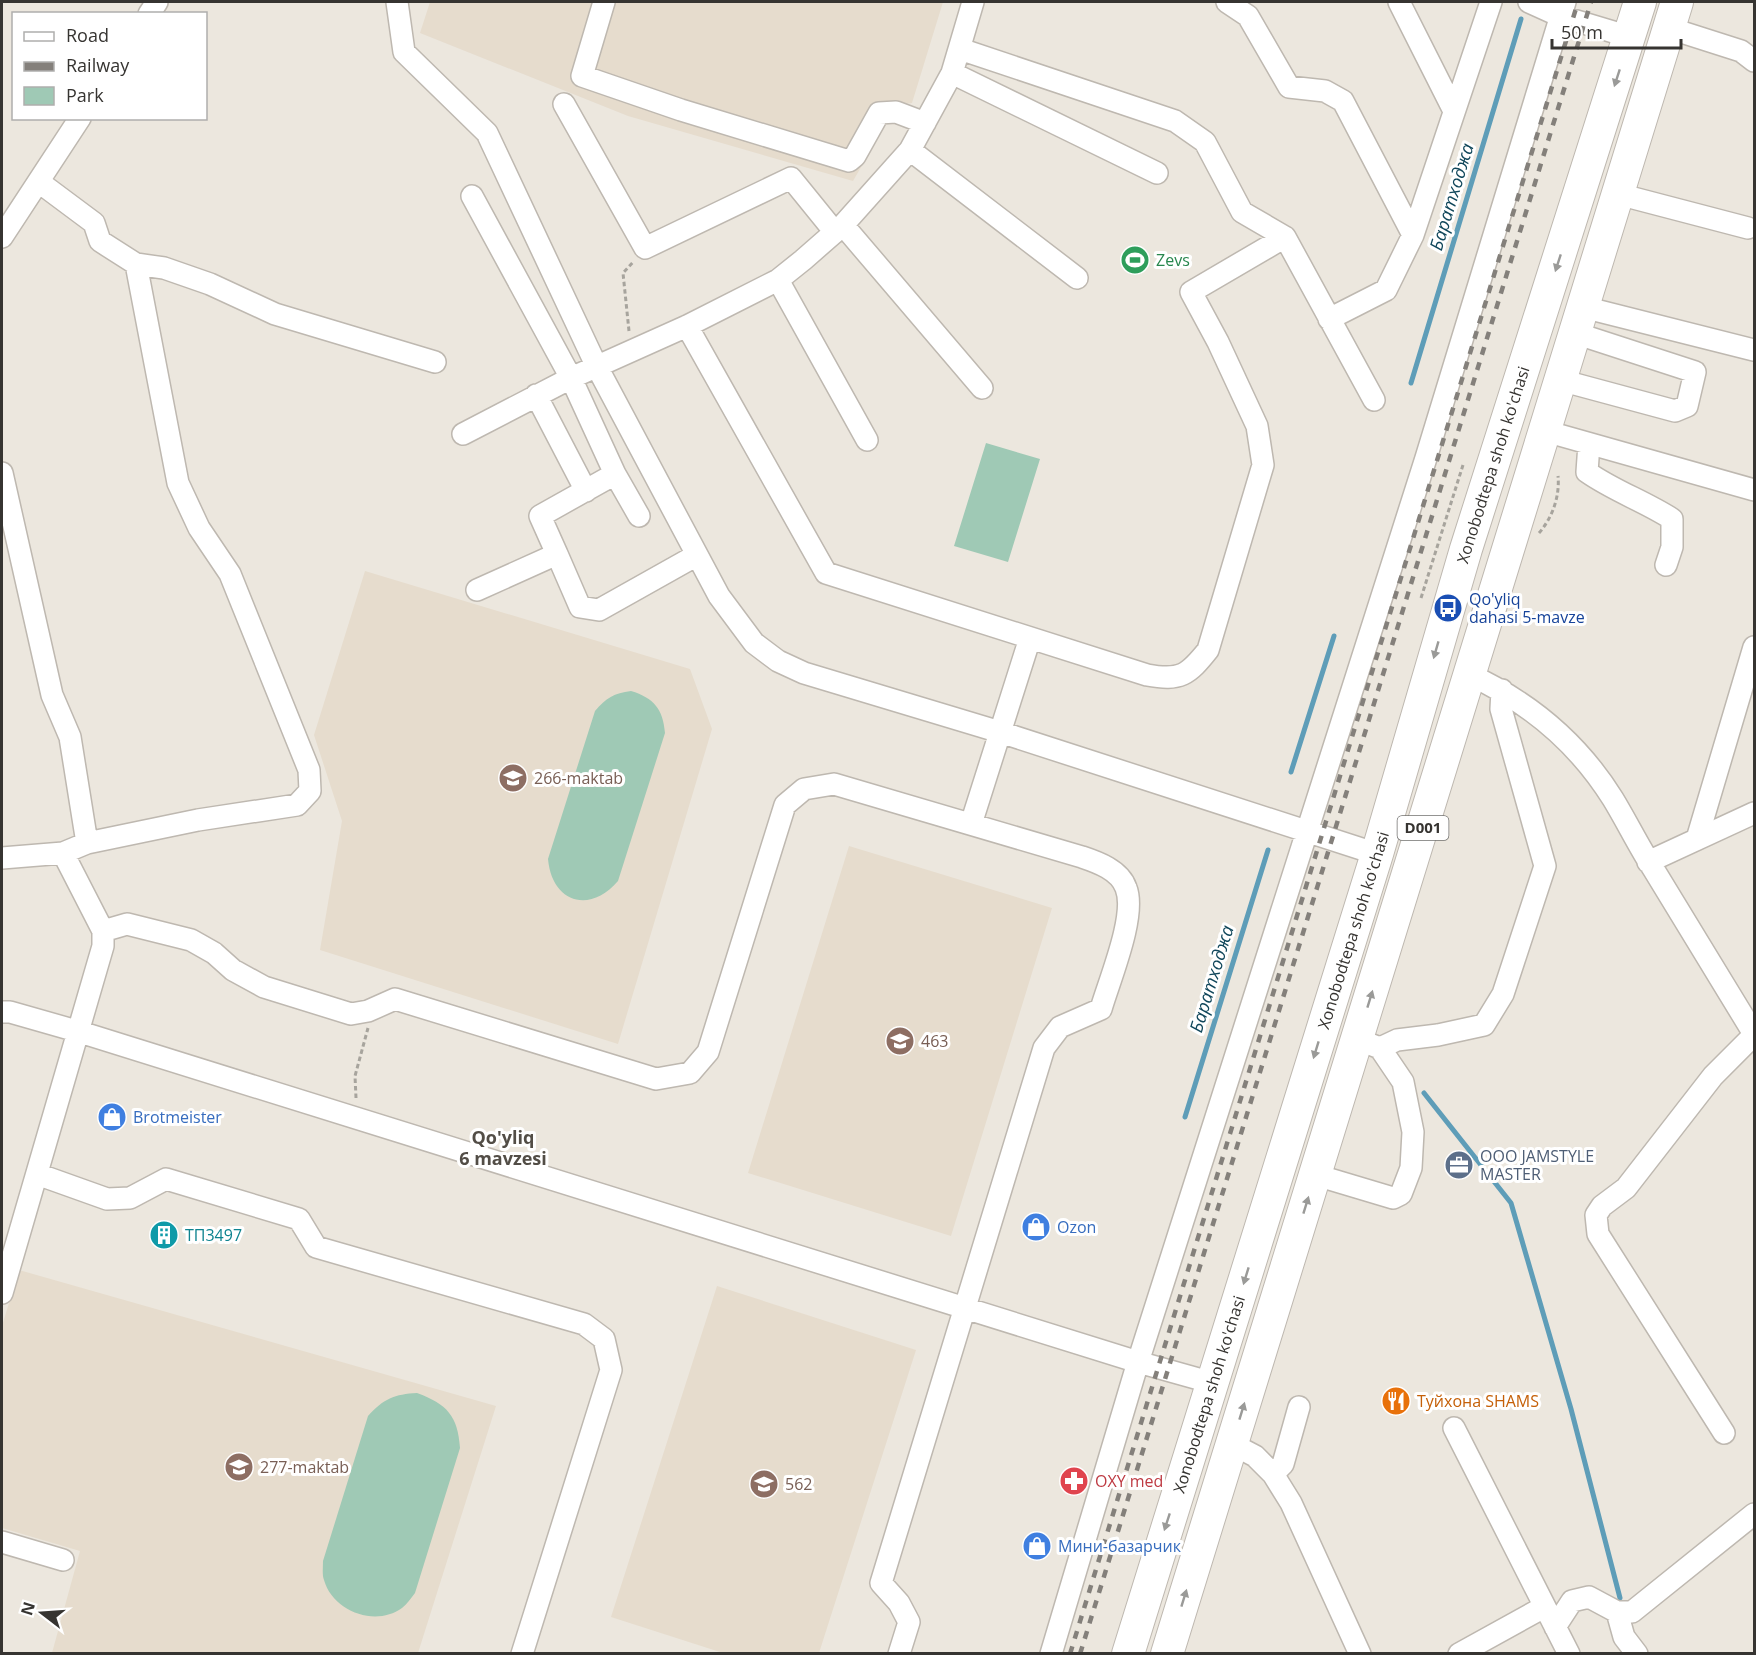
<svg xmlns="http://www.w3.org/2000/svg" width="1756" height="1655" font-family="'Open Sans',sans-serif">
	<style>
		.built { fill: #e6dccd }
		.green { fill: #9fc9b5 }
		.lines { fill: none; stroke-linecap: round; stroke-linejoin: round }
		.stream { stroke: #5e9db8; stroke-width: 5 }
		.minor-casing { stroke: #beb8b0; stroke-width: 24 }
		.highway-casing { stroke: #beb8b0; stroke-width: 34 }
		.path { stroke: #a7a49d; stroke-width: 3; stroke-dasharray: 4.5 3; stroke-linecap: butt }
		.minor { stroke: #fff; stroke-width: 21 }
		.highway { stroke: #fff; stroke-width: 32 }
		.rail { stroke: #84807b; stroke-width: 4.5; stroke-dasharray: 8 8; stroke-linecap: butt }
		.oneway { fill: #9a9a98 }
		.labels { text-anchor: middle; stroke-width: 6; stroke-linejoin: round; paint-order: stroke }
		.shield { fill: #fff; stroke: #72716f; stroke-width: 1.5 }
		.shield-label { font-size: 15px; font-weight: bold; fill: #363431 }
		.leisure-label { font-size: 16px; fill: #27864d; stroke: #fff; text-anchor: start }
		.street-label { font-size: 16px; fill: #363431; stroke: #fff }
		.transit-label { font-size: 16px; fill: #164399; stroke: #fff; text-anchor: start }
		.education-label { font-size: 16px; fill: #785e54; stroke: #fff; text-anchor: start }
		.shop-label { font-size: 16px; fill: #366cbe; stroke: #fff; text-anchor: start }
		.service-label { font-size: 16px; fill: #4e5e75; stroke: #fff; text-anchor: start }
		.culture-label { font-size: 16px; fill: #0d838f; stroke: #fff; text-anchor: start }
		.food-label { font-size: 16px; fill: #c56008; stroke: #fff; text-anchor: start }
		.health-label { font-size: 16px; fill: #be3a42; stroke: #fff; text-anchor: start }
		.water-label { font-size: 18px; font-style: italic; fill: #11475b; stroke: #fff }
		.neighbourhood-label { font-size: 18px; font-weight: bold; fill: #524d46; stroke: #fff }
	</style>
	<rect width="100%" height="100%" fill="#ece7de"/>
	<!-- built -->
	<path class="built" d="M 430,2 L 943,2 L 912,103 L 897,105 L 853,181 L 628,116 L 420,33 Z
		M 365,571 L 690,669 L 712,729 L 618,1044 L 320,950 L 342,821 L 314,735 Z
		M 849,846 L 1052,908 L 951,1236 L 748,1173 Z
		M 19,1270 L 496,1406 L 418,1653 L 52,1653 L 80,1551 L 2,1528 L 2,1326 Z
		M 717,1286 L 916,1350 L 819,1653 L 723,1653 L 611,1617 Z"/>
	<!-- green -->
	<path class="green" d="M 986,443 L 1040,459 L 1008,562 L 954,546 Z
		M 631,691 C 654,698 663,709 665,733 L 618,881 C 590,914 552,903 548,859 L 595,711 C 606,698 614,693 631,691 Z
		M 417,1393 C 447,1404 458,1416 460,1448 L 415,1593 C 411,1598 407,1604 402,1608 C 376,1627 333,1612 324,1580 C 322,1575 323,1567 323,1561 L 368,1416 C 383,1399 395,1394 417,1393 Z"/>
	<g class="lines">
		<!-- stream -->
		<path class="stream" d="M 1411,383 L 1521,19
			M 1291,772 L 1334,636
			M 1424,1093 L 1511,1203 L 1571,1409 L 1620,1598
			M 1185,1117 L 1268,850"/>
		<!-- minor casing -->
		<g class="minor-casing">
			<path id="minor" d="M 397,2 L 404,52 L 487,133 L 596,365 L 719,596 L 754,643 L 778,661 L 804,673 L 1000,732 L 1377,854
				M 604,2 L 582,76 L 681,110 L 849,161 L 855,156 L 879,113 L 896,112 L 925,123
				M 1227,2 L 1248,16 L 1289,87 L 1325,91 L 1343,101 L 1413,235
				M 1399,2 L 1454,111
				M 1529,2 L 1560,16 L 1630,37
				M 149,14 L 157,2
				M 1669,28 L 1741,51 L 1754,61
				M 960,49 L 1175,121 L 1205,142 L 1242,212 L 1285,237 L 1374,400
				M 952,73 L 1157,173
				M 564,104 L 645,248 L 791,178 L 834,231
				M 910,150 L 1077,278
				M 39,182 L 94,223 L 100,241 L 136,264 L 164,268 L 210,284 L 275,314 L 435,362
				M 1618,194 L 1748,228
				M 472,196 L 571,378 L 615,474
				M 843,225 L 982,388
				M 2,237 L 80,118
				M 778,280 L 867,440
				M 1583,307 L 1754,350
				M 1329,319 L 1386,290 L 1413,235 L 1491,2
				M 687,326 L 826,573 L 1147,675 C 1181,681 1188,675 1208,650 L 1263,465 L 1257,426 L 1218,342 L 1191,292 L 1285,237
				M 1560,380 L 1675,411 L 1687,406 L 1695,372 L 1575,333
				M 536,395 L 586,491
				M 1545,431 L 1754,490
				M 463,434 L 571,378 L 687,326 L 778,280 L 803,260 L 843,225 L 910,150 L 952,73 L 973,2
				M 1589,444 L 1587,472 C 1614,491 1644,501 1672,519 L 1672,547 L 1666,565
				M 2,473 L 52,695 L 70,737 L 87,843
				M 557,554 L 540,516 L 615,474 L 639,516
				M 477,590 L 557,554 L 580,607 L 599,610 L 697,555
				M 1470,675 C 1529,702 1578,743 1613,799 C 1627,822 1639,847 1654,870 C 1687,925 1721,979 1754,1034
				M 971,824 L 1030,638
				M 1697,839 L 1754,647
				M 2,858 L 63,853 L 87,843 L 198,820 L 297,805 L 310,791 L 309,770 L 230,574 L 199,528 L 178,483 L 136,264
				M 1648,862 L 1754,813
				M 103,931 L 127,924 L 191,940 L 214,953 L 233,970 L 264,987 L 351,1014 L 368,1011 L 395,999 L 656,1079 L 690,1073 L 708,1052 L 785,805 L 804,789 L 834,784 L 1082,857 C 1097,862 1120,870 1126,888 C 1137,915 1109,981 1101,1009 L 1060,1027 L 1044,1048 L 881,1583 L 899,1603 L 909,1622 L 899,1654
				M 2,1012 L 10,1012 L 80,1032 L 1138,1362 L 1213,1383
				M 1380,1048 L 1397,1040 L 1438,1035 L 1484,1025 L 1503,994 L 1545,866 L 1501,709 L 1502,690
				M 37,1174 L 107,1199 L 130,1198 L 166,1179 L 299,1219 L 316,1247 L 584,1324 L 604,1339 L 611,1370 L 522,1654
				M 1316,1175 L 1393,1198 L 1401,1194 L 1411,1168 L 1413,1132 L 1403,1082 L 1380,1048 L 1367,1043
				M 2,1293 L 103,946 L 103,931 L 63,853
				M 1454,1428 L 1569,1654
				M 1724,1433 L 1598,1234 L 1596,1215 L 1602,1206 L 1626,1188 L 1713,1076 L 1754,1035
				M 1232,1444 L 1255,1456 L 1273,1474 L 1291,1503 L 1360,1654
				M 1273,1474 L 1283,1464 L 1299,1407
				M 2,1542 L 63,1560
				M 1617,1612 L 1624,1637 L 1637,1654
				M 1555,1627 L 1572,1601 L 1589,1597 L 1617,1612 L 1632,1612 L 1754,1514
				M 1051,1654 L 1138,1362 L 1426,458 L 1565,2
				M 1459,1654 L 1544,1607"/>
		</g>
		<!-- highway casing -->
		<g class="highway-casing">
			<g id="highway">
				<path id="s1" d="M 1128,1654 L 1377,854 L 1466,549 L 1640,2"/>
				<path d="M 1167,1654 L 1677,2"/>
			</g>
		</g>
		<!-- path -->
		<path class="path" d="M 629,331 L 623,273 L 634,261
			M 1539,533 C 1552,518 1560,497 1558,476
			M 1421,598 L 1463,465
			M 356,1098 L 355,1076 L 368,1028"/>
		<!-- minor -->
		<use href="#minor" class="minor"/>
		<!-- highway -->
		<use href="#highway" class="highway"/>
		<!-- rail -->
		<path class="rail" d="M 1070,1654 L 1578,2
			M 1080,1654 L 1591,2"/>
	</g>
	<!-- one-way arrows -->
	<defs><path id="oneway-solid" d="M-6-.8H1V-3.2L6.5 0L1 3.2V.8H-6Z" transform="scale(1.5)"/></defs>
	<g class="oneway">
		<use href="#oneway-solid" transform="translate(1617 78) rotate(108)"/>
		<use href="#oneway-solid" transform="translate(1558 263) rotate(108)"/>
		<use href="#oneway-solid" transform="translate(1436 650) rotate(106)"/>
		<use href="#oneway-solid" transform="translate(1370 999) rotate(-73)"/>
		<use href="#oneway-solid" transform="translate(1316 1050) rotate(107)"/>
		<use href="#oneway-solid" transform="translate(1306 1205) rotate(-73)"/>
		<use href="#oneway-solid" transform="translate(1246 1276) rotate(107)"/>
		<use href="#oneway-solid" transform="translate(1242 1411) rotate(-73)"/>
		<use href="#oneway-solid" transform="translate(1167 1522) rotate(108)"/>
		<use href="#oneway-solid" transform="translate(1184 1598) rotate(-73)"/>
	</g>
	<!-- icons -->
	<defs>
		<g id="stadium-disc" transform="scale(1.5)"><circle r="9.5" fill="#2e9e5b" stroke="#fff"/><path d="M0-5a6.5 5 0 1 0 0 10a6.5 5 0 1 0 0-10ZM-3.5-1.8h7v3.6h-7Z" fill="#fff"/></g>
		<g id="bus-disc" transform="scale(1.5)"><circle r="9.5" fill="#1a4fb4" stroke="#fff"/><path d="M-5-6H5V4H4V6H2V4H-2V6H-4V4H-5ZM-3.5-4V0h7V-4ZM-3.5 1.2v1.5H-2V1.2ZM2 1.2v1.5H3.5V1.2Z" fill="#fff"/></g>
		<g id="school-disc" transform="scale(1.5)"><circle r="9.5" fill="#8d6e63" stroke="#fff"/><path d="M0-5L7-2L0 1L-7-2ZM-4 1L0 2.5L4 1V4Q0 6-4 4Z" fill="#fff"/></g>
		<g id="shop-disc" transform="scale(1.5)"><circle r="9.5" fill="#3f7fe0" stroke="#fff"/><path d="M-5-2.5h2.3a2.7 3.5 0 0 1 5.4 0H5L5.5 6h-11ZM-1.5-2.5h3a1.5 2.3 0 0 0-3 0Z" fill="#fff"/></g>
		<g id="office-disc" transform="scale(1.5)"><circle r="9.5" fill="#5c6f8a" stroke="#fff"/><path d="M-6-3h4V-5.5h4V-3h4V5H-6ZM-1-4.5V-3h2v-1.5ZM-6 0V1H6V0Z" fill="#fff"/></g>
		<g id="building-disc" transform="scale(1.5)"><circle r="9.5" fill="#0f9aa8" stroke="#fff"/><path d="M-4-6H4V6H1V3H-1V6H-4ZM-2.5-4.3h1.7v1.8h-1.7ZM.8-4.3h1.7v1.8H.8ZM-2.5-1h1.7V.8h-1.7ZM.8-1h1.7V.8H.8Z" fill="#fff"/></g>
		<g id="restaurant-disc" transform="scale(1.5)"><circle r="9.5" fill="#e8710a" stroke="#fff"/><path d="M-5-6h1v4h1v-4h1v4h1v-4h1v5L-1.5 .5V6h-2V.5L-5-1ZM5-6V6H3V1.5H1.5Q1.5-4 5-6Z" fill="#fff"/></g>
		<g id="pharmacy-disc" transform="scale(1.5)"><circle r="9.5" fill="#e0444e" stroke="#fff"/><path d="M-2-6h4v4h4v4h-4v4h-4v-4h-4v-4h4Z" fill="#fff"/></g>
	</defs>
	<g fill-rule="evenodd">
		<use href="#stadium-disc" x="1135" y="260"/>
		<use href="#bus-disc" x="1448" y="608"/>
		<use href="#school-disc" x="513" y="778"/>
		<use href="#school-disc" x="900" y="1041"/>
		<use href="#shop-disc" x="112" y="1117"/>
		<use href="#office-disc" x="1459" y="1165"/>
		<use href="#shop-disc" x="1036" y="1227"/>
		<use href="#building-disc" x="164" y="1235"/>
		<use href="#restaurant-disc" x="1396" y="1401"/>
		<use href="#school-disc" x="239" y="1467"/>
		<use href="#pharmacy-disc" x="1074" y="1481"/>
		<use href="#school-disc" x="764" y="1484"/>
		<use href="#shop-disc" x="1037" y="1546"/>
	</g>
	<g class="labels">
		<!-- shield labels -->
		<rect class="shield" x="1397.5" y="816" width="51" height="24" rx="4.5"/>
		<g class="shield-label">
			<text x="1423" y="833">D001</text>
		</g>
		<!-- leisure labels -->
		<g class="leisure-label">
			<text x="1156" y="266">Zevs</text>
		</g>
		<!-- street labels -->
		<g class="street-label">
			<text dy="6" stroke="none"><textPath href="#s1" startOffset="1244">Xonobodtepa shoh ko'chasi</textPath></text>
			<text dy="6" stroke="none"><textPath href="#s1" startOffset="758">Xonobodtepa shoh ko'chasi</textPath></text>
			<text dy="6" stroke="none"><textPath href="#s1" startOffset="272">Xonobodtepa shoh ko'chasi</textPath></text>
		</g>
		<!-- transit labels -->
		<g class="transit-label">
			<text x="1469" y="605">Qo'yliq<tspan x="1469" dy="18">dahasi 5-mavze</tspan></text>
		</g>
		<!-- education labels -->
		<g class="education-label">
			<text x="534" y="784">266-maktab</text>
			<text x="921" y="1047">463</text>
			<text x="260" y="1473">277-maktab</text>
			<text x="785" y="1490">562</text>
		</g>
		<!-- shop labels -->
		<g class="shop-label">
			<text x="133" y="1123">Brotmeister</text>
			<text x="1057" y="1233">Ozon</text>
			<text x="1058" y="1552">Мини-базарчик</text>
		</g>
		<!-- service labels -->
		<g class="service-label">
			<text x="1480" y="1162">OOO JAMSTYLE<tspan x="1480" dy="18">MASTER</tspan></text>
		</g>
		<!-- culture labels -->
		<g class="culture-label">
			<text x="185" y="1241">ТП3497</text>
		</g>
		<!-- food labels -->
		<g class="food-label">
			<text x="1417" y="1407">Туйхона SHAMS</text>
		</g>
		<!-- health labels -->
		<g class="health-label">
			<text x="1095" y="1487">OXY med</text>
		</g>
		<!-- water labels -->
		<g class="water-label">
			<text transform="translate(1452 197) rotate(-73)" y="6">Баратходжа</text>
			<text transform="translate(1212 979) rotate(-73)" y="6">Баратходжа</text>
		</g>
		<!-- neighbourhood labels -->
		<g class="neighbourhood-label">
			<text x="503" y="1144">Qo'yliq<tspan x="503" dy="21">6 mavzesi</tspan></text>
		</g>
	</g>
	<!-- border -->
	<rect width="1756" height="1655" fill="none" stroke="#363431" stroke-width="6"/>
	<!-- legend -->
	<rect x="12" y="12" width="195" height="108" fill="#ffffff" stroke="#afaead" stroke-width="1.5"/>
	<rect x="24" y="32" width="30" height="9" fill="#ffffff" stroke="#afaead" stroke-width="1.5"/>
	<text x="66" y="42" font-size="18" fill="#363431">Road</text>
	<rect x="24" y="62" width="30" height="9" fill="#84807b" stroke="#afaead" stroke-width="1.5"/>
	<text x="66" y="72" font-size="18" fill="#363431">Railway</text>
	<rect x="24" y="87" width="30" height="18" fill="#9fc9b5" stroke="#afaead" stroke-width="1.5"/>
	<text x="66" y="102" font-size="18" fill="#363431">Park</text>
	<!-- north arrow -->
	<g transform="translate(42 1613) rotate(287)" stroke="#ffffff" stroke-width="4.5" paint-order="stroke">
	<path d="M0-4.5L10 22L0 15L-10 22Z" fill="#363431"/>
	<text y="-9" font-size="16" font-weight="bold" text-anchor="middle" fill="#363431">N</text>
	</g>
	<!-- scale -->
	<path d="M1552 39v9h129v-9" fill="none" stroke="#363431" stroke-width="3"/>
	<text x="1561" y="39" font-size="18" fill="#363431" stroke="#ffffff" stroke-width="4.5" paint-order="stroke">50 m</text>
</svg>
